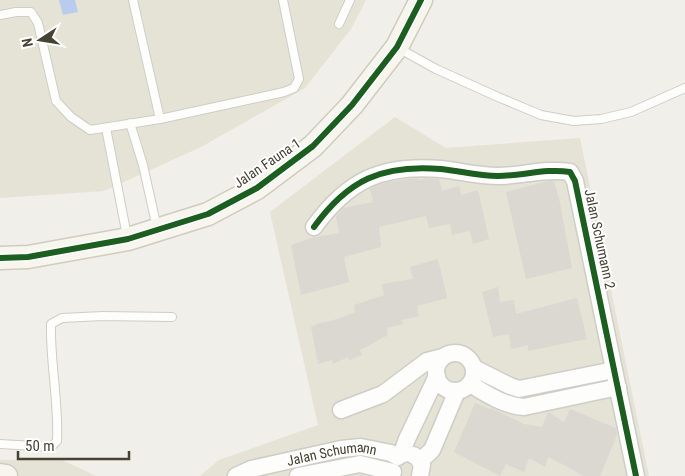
<svg xmlns="http://www.w3.org/2000/svg" width="685" height="476" font-family="'Roboto Condensed',sans-serif">
	<style>
		.residential { fill: #e4e3d6 }
		.water { fill: #b9ccef }
		.building { fill: #dad8d1 }
		.lines { fill: none; stroke-linecap: round; stroke-linejoin: round }
		.lane-casing { stroke: #cecdc6; stroke-width: 10 }
		.street-casing { stroke: #cecdc6; stroke-width: 19 }
		.secondary-casing { stroke: #cecdbf; stroke-width: 25 }
		.lane { stroke: #fdfdfc; stroke-width: 8 }
		.street { stroke: #fdfdfc; stroke-width: 16 }
		.secondary { stroke: #f6f6ee; stroke-width: 22 }
		.cycleway-casing { stroke: #fff; stroke-width: 9 }
		.cycleway { stroke: #1b5e20; stroke-width: 6 }
		.labels { text-anchor: middle; stroke-width: 4; stroke-linejoin: round; paint-order: stroke }
		.street-label { font-size: 14px; fill: #464335; stroke: #fff }
	</style>
	<rect width="100%" height="100%" fill="#f0efe9"/>
	<!-- residential -->
	<path class="residential" d="M 0,0 L 366,0 L 351,29 L 305,88 L 201,147 L 104,191 L 0,198 Z
		M 395,117 L 446,148 L 580,138 L 649,476 L 200,476 L 219,460 L 318,425 L 270,212 Z
		M 0,460 L 62,460 L 96,476 L 0,476 Z"/>
	<!-- water -->
	<path class="water" d="M 59,0 L 75,0 L 78,12 L 63,15 Z"/>
	<!-- building -->
	<path class="building" d="M 418,178 L 419,180 L 426,178 L 439,179 L 442,191 L 459,186 L 461,195 L 478,190 L 489,239 L 473,244 L 470,231 L 452,235 L 450,224 L 429,228 L 426,216 L 379,227 L 381,247 L 344,257 L 349,282 L 301,295 L 291,245 L 311,238 L 339,233 L 336,216 L 343,208 L 373,202 L 370,189 L 372,188 L 387,182 Z
		M 549,181 L 554,181 L 559,198 L 572,268 L 526,279 L 506,192 Z
		M 438,259 L 447,298 L 417,306 L 419,316 L 402,320 L 403,324 L 387,328 L 388,335 L 360,350 L 362,355 L 349,360 L 348,357 L 333,364 L 332,360 L 318,364 L 311,327 L 322,322 L 322,323 L 341,318 L 355,312 L 354,305 L 384,295 L 382,284 L 413,279 L 410,267 Z
		M 498,287 L 500,302 L 514,300 L 516,314 L 577,298 L 587,339 L 528,351 L 528,345 L 511,349 L 509,334 L 493,337 L 482,292 Z
		M 475,403 L 490,409 L 491,408 L 524,424 L 542,427 L 548,412 L 564,422 L 570,409 L 616,428 L 617,435 L 600,476 L 583,476 L 564,465 L 548,457 L 545,467 L 529,458 L 524,472 L 506,464 L 500,476 L 454,452 Z"/>
	<g class="lines">
		<!-- lane casing -->
		<g class="lane-casing">
			<path id="lane" d="M 133,0 L 160,119
				M 0,15 L 16,12 L 31,12 L 38,23 L 56,101 L 71,117 L 90,130 L 160,119 L 284,92 L 294,88 L 299,79 L 283,0
				M 339,24 L 350,0
				M 398,48 L 436,69 L 498,97 L 541,115 L 574,121 L 601,119 L 631,112 L 685,88
				M 130,123 L 143,165 L 157,228
				M 106,128 L 127,236
				M 0,444 L 51,447 L 57,441 C 59,402 50,363 51,324 L 62,318 L 103,316 L 172,317"/>
		</g>
		<!-- street casing -->
		<g class="street-casing">
			<g id="street">
				<path d="M 314,227 C 348,180 382,164 441,169 C 460,171 478,176 498,176 C 522,176 546,168 570,172 L 575,181 L 636,476"/>
				<circle cx="455" cy="372" r="19"/>
				<path d="M 474,368 L 510,386 L 519,389 L 614,370"/>
				<path d="M 470,384 C 486,394 505,406 524,407 L 618,387"/>
				<path d="M 341,410 L 383,394 L 427,361 L 443,357"/>
				<path d="M 404,454 L 404,447 L 407,439 L 437,376"/>
				<path d="M 413,455 L 417,457 L 422,465 L 420,476"/>
				<path d="M 420,461 L 432,450 L 457,391"/>
				<path id="s1" d="M 236,476 L 251,469 L 341,449 L 361,447 L 391,453 L 398,457"/>
				<path d="M 298,476 L 360,464 L 393,472"/>
			</g>
		</g>
		<!-- secondary casing -->
		<g class="secondary-casing">
			<path id="secondary" d="M 0,258 L 28,257 L 128,239 L 208,214 L 257,188 L 313,146 L 352,105 L 397,47 L 421,0
				M 0,475 L 6,476"/>
		</g>
		<!-- lane -->
		<use href="#lane" class="lane"/>
		<!-- street -->
		<use href="#street" class="street"/>
		<!-- secondary -->
		<use href="#secondary" class="secondary"/>
		<!-- cycleway casing -->
		<g class="cycleway-casing">
			<path id="cycleway" d="M 314,227 C 348,180 382,164 441,169 C 460,171 478,176 498,176 C 522,176 546,168 570,172 L 575,181 L 636,476
				M 0,258 L 28,257 L 128,239 L 208,214 L 257,188 L 313,146 L 352,105 L 397,47 L 421,0"/>
		</g>
		<!-- cycleway -->
		<use href="#cycleway" class="cycleway"/>
	</g>
	<g class="labels">
		<!-- street labels -->
		<g class="street-label">
			<text transform="translate(267 163) rotate(-34)" y="5">Jalan Fauna 1</text>
			<text transform="translate(600 239) rotate(78)" y="5">Jalan Schumann 2</text>
			<text dy="5" stroke="none"><textPath href="#s1" startOffset="99">Jalan Schumann</textPath></text>
		</g>
	</g>
	<!-- north arrow -->
	<g transform="translate(40 40) rotate(258)" stroke="#ffffff" stroke-width="4" paint-order="stroke">
	<path d="M0-4L9 19L0 12L-9 19Z" fill="#464335"/>
	<text y="-8" font-size="14" font-weight="bold" text-anchor="middle" fill="#464335">N</text>
	</g>
	<!-- scale -->
	<path d="M18 451v8h111v-8" fill="none" stroke="#464335" stroke-width="2.5"/>
	<text x="25" y="451" font-size="15" fill="#464335" stroke="#ffffff" stroke-width="4" paint-order="stroke">50 m</text>
</svg>
